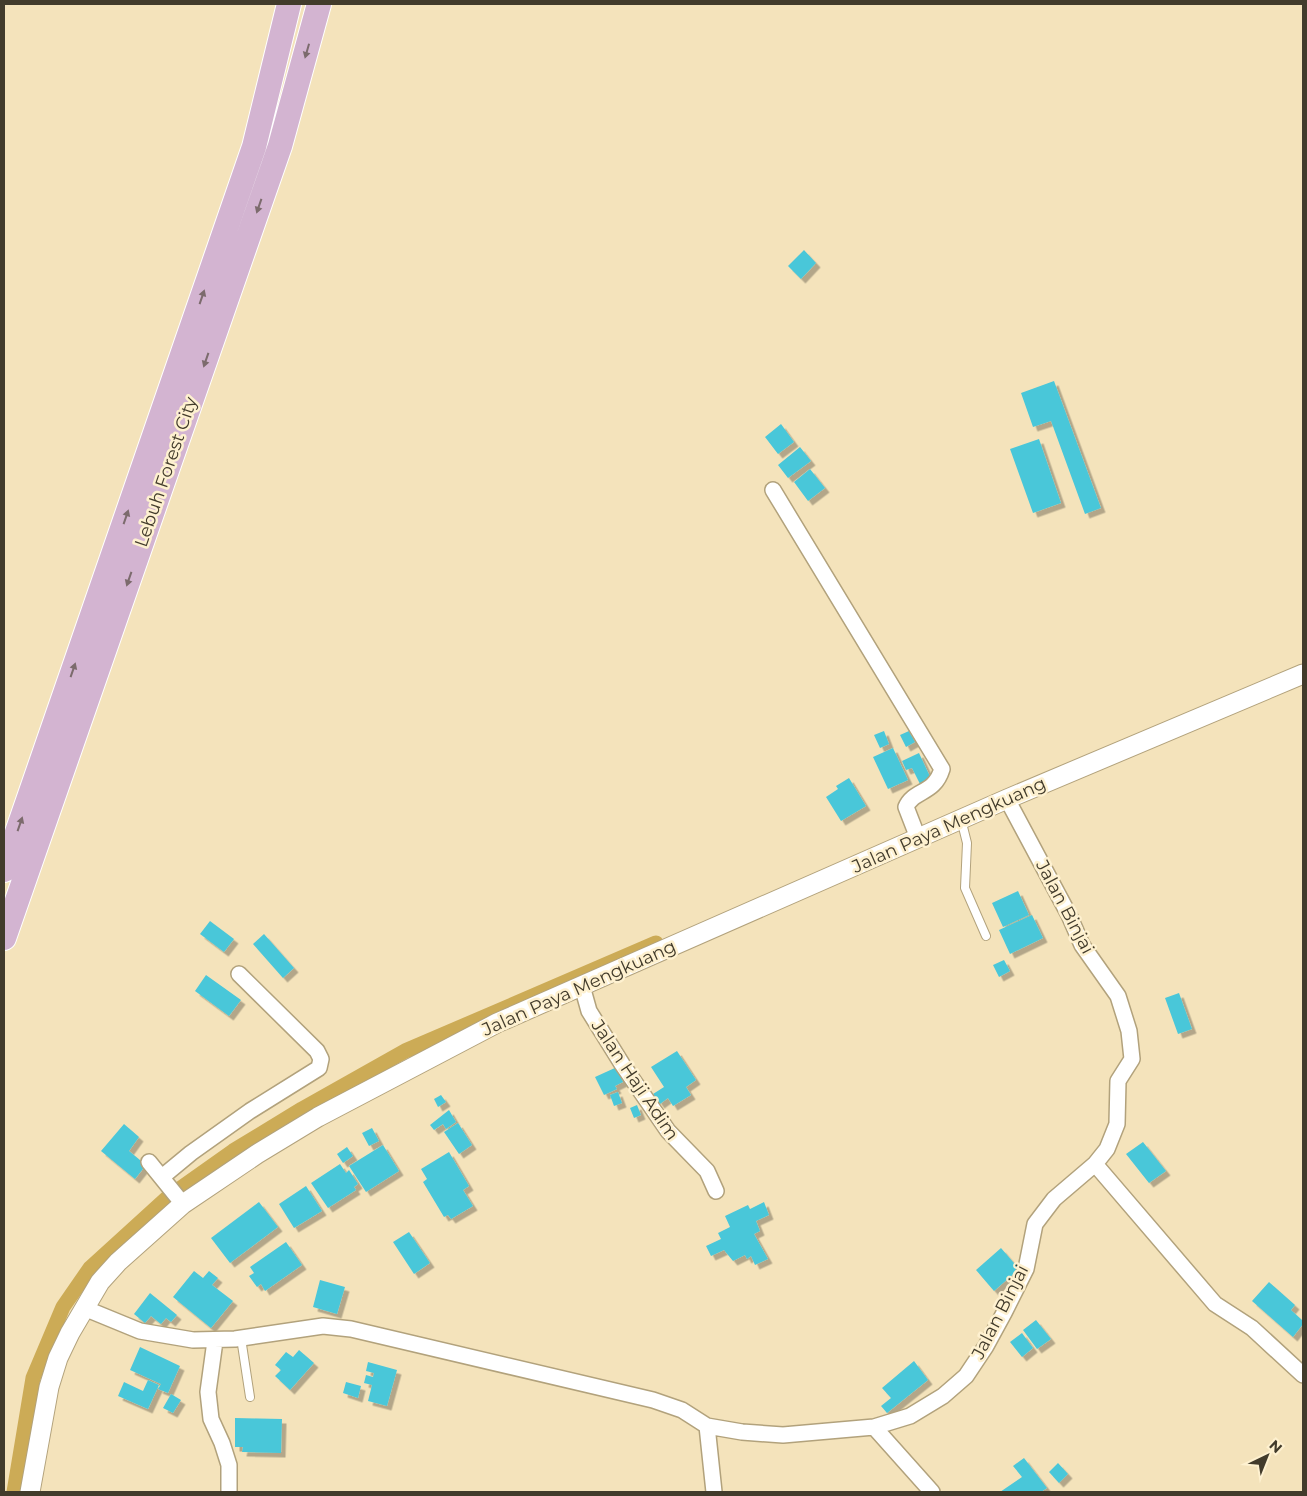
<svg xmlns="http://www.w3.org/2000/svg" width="1307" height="1496" font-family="Montserrat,sans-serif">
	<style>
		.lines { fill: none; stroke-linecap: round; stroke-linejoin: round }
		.canal { stroke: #ccab56; stroke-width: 15 }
		.building { fill: #4ac7d9; filter: url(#shadow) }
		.service-casing { stroke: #b2a27c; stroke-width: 10 }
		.minor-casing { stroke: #b2a27c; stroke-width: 18 }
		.tertiary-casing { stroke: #b2a27c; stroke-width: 21 }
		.primary-casing { stroke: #fff; stroke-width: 26 }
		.service { stroke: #fff; stroke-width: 8 }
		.minor { stroke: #fff; stroke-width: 15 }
		.tertiary { stroke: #fff; stroke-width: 19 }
		.primary { stroke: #d3b4d1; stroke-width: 24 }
		.oneway { fill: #7c6b6d }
		.labels { text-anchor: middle; stroke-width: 5; stroke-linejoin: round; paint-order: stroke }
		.street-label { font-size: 18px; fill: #423b2b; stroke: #fef1d0 }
	</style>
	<defs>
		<filter id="shadow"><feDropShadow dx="4.5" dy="4.5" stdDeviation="0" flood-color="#0004"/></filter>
	</defs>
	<rect width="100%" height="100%" fill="#f4e3bb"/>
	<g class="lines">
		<!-- canal -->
		<path class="canal" d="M 14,1492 L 33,1378 L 63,1307 L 90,1268 L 168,1197 L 233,1151 L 302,1109 L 405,1051 L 656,943"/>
	</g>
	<!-- building -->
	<path class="building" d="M 804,250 L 816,263 L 801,279 L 788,266 Z
		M 1054,381 L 1101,508 L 1085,514 L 1051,421 L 1033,427 L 1021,393 Z
		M 781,424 L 794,442 L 778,454 L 765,437 Z
		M 1039,439 L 1061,503 L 1033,513 L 1010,449 Z
		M 800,447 L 811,461 L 788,478 L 778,465 Z
		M 810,469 L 825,488 L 808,501 L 794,482 Z
		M 884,731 L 889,744 L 880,748 L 874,735 Z
		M 909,731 L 915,742 L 906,747 L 900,735 Z
		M 893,748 L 908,780 L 888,789 L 873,757 Z
		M 919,753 L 933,783 L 922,788 L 912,768 L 906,770 L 902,761 Z
		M 849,778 L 866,806 L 841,821 L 826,797 L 838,789 L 836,786 Z
		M 1018,891 L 1029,915 L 1003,927 L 992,903 Z
		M 1032,915 L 1043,938 L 1010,954 L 999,930 Z
		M 210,921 L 234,939 L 224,952 L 200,934 Z
		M 264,934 L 294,968 L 283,978 L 253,944 Z
		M 1004,960 L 1010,971 L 999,977 L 993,965 Z
		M 206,975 L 241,1000 L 229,1016 L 195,991 Z
		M 1179,993 L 1192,1029 L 1178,1034 L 1165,998 Z
		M 677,1051 L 696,1080 L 686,1087 L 691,1095 L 673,1106 L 668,1098 L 660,1104 L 653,1094 L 664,1087 L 651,1067 Z
		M 617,1067 L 623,1082 L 615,1086 L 617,1089 L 604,1095 L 595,1077 Z
		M 618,1092 L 622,1103 L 614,1106 L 610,1095 Z
		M 441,1095 L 446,1102 L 438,1107 L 434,1099 Z
		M 637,1105 L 641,1115 L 634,1118 L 630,1108 Z
		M 449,1110 L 456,1122 L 446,1129 L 443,1124 L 434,1130 L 430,1125 Z
		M 458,1123 L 472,1145 L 459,1154 L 444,1132 Z
		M 124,1124 L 139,1137 L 129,1151 L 146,1165 L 135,1179 L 101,1151 Z
		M 372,1128 L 379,1141 L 369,1146 L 362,1133 Z
		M 1143,1142 L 1166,1171 L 1149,1183 L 1126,1154 Z
		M 383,1145 L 399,1171 L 366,1192 L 349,1166 Z
		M 347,1147 L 353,1156 L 343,1163 L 337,1154 Z
		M 449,1152 L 469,1186 L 463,1190 L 473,1206 L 451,1219 L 448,1215 L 444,1217 L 423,1182 L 427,1179 L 421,1169 Z
		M 340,1164 L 346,1173 L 349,1170 L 358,1184 L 354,1187 L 356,1190 L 328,1208 L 311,1183 Z
		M 306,1186 L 322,1211 L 294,1228 L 279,1204 Z
		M 259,1202 L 278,1227 L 230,1263 L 211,1238 Z
		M 764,1202 L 769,1215 L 756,1221 L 760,1231 L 754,1234 L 768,1259 L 755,1265 L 751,1256 L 747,1259 L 745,1255 L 733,1261 L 724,1250 L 711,1256 L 706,1246 L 721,1239 L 718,1233 L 730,1227 L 725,1216 L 748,1205 L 750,1209 Z
		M 409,1232 L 430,1263 L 414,1274 L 393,1242 Z
		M 286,1242 L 302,1265 L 265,1291 L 261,1284 L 257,1287 L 249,1276 L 254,1273 L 250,1267 Z
		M 1001,1248 L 1019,1269 L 994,1291 L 976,1270 Z
		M 194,1271 L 203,1278 L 209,1271 L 218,1278 L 212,1285 L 233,1301 L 211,1328 L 173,1297 Z
		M 320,1280 L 345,1287 L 337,1314 L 313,1307 Z
		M 1269,1282 L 1295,1305 L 1291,1310 L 1303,1321 L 1303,1324 L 1293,1337 L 1252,1301 Z
		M 150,1293 L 177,1315 L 171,1322 L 166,1318 L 161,1324 L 151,1316 L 145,1323 L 134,1314 Z
		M 1036,1320 L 1051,1339 L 1037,1349 L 1023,1330 Z
		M 1022,1333 L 1033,1348 L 1022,1357 L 1010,1342 Z
		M 140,1347 L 180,1366 L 168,1393 L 158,1389 L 161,1384 L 130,1370 Z
		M 299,1350 L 314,1363 L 290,1390 L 275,1376 L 281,1370 L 275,1365 L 286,1352 L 293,1357 Z
		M 914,1361 L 928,1380 L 887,1413 L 881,1406 L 891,1398 L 882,1388 Z
		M 368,1362 L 397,1370 L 387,1406 L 368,1401 L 372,1385 L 364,1383 L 366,1375 L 373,1377 L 374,1373 L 366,1371 Z
		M 148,1380 L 159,1385 L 148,1409 L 118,1396 L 124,1382 L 143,1391 Z
		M 346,1382 L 361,1386 L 358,1398 L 343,1393 Z
		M 171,1394 L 181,1400 L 173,1413 L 163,1408 Z
		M 235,1418 L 282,1419 L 281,1453 L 242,1452 L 243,1447 L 235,1447 Z
		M 1024,1458 L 1047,1488 L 1041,1492 L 1000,1492 L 1022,1477 L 1013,1466 Z
		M 1058,1463 L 1068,1474 L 1059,1483 L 1049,1472 Z"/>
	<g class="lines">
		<!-- service casing -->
		<g class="service-casing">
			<path id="service" d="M 961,819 L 967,843 L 965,888 L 986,936
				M 241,1338 L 250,1397"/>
		</g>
		<!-- minor casing -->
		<g class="minor-casing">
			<path id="minor" d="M 773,490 L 942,769 C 934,795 914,789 906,807 L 918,838
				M 582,986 L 589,1011 L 622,1064 L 668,1131 L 707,1171 L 716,1191
				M 149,1162 L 183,1204
				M 1095,1164 L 1215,1304 L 1252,1328 L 1303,1375
				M 162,1177 L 191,1153 L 250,1111 L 319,1068 L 321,1059 L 317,1051 L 239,974
				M 84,1308 L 140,1331 L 193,1340 L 235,1339 L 323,1326 L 351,1329 L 653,1400 L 682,1410 L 707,1426 L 714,1492
				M 215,1341 L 208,1392 L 211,1419 L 222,1443 L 229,1465 L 229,1492
				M 707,1426 L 742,1432 L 783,1435 L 874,1427 L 910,1416 L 943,1396 L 966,1376 L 986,1346 L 1004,1313 L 1026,1269 L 1035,1224 L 1054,1199 L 1095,1164 L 1107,1149 L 1117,1124 L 1118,1081 L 1132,1059 L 1129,1031 L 1118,996 L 1082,945 L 1069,915 L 1007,799
				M 874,1427 L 932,1492"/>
		</g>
		<!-- tertiary casing -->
		<g class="tertiary-casing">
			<path id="tertiary" d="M 30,1492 L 49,1387 L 58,1358 L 70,1333 L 100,1282 L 118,1262 L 183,1204 L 257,1154 L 318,1117 L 497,1023 L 1007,799 L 1303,674"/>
		</g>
		<!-- primary casing -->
		<g class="primary-casing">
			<path id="primary" d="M 4,870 L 254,147 L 289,4
				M 4,938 L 280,146 L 319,4"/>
		</g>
		<!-- service -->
		<use href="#service" class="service"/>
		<!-- minor -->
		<use href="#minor" class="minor"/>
		<!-- tertiary -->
		<use href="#tertiary" class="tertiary"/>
		<!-- primary -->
		<use href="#primary" class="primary"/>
	</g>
	<!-- one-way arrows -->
	<defs><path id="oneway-solid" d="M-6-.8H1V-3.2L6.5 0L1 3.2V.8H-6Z" transform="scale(1.25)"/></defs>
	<g class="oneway">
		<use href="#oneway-solid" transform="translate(307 51) rotate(106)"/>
		<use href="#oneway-solid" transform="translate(259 206) rotate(109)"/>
		<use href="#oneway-solid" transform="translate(202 297) rotate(-71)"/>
		<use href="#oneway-solid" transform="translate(206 360) rotate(109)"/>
		<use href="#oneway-solid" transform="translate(126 517) rotate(-71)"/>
		<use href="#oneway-solid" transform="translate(129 579) rotate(109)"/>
		<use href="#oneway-solid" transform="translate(73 670) rotate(-71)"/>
		<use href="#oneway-solid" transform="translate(20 824) rotate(-71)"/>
	</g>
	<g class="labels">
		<!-- street labels -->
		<g class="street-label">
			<text transform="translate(166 472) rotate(-71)" y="6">Lebuh Forest City</text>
			<text transform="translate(949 825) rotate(-24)" y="6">Jalan Paya Mengkuang</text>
			<text transform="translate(1065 907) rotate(62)" y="6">Jalan Binjai</text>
			<text transform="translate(579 988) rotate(-24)" y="6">Jalan Paya Mengkuang</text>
			<text transform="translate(635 1080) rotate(56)" y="6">Jalan Haji Adim</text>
			<text transform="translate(1000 1312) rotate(-63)" y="6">Jalan Binjai</text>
		</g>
	</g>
	<!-- border -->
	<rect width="1307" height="1496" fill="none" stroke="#423b2b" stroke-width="10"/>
	<!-- north arrow -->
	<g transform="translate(1267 1456) rotate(43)" stroke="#fef1d0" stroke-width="4" paint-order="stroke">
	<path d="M0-4L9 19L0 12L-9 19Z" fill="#423b2b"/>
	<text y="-8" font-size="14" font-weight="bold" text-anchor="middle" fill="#423b2b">N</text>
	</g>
</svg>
